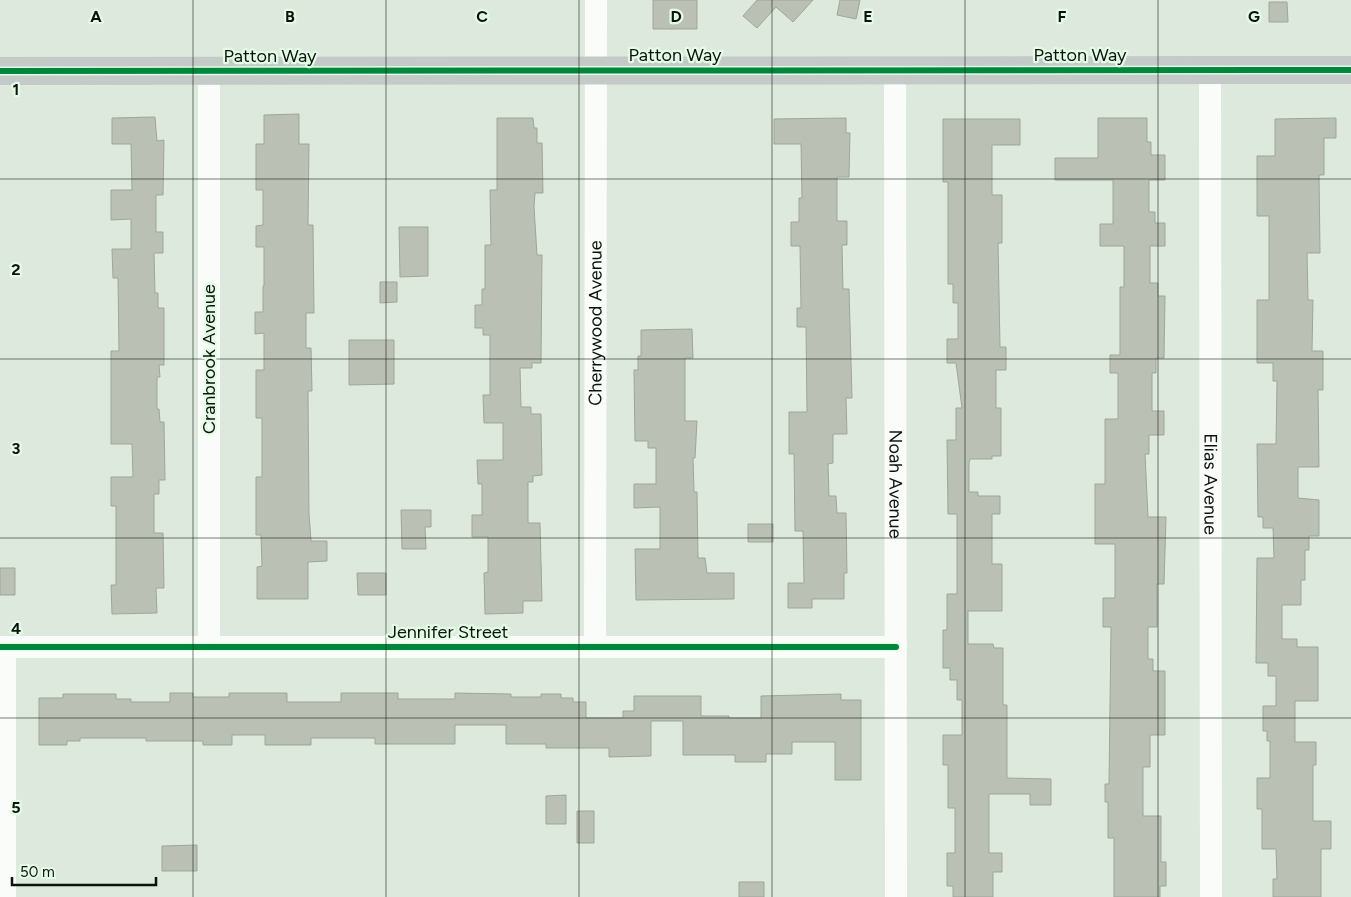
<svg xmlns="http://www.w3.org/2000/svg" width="1351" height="897" font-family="Figtree,sans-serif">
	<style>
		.building { fill: #bac0b3; stroke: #9fa59b }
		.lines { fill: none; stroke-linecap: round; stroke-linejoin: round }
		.street { stroke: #fafcfa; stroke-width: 22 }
		.secondary { stroke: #c3cac7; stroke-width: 28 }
		.cycleway-casing { stroke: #e4fce5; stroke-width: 9 }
		.cycleway { stroke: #00873e; stroke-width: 6 }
		.grid { fill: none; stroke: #0b130c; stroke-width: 1; stroke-opacity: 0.55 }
		.labels { text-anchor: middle; stroke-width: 4.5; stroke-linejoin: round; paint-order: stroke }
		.street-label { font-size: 18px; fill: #0b130c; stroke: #e4fce5 }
		.grid-label { font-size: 16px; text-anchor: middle; font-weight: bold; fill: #0b130c; stroke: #e4fce5; stroke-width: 4.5; stroke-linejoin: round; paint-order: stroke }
	</style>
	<rect width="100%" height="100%" fill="#dde9dd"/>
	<!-- building -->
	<path class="building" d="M 653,0 L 697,0 L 697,29 L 653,29 Z
		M 757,0 L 813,0 L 793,22 L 776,7 L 757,28 L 743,16 Z
		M 840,0 L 860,0 L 856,19 L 837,15 Z
		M 1269,2 L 1287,2 L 1288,22 L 1269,22 Z
		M 299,114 L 299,144 L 309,144 L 308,225 L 313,225 L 314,313 L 306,313 L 306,348 L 311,348 L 312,391 L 308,391 L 309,514 L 311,541 L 327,541 L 327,561 L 308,562 L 308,599 L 257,599 L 257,567 L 262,566 L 261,535 L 256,535 L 256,477 L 262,477 L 262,418 L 256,418 L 256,370 L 264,370 L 264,333 L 255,334 L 255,312 L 263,312 L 263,286 L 264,286 L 264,247 L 256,247 L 256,226 L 263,225 L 263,190 L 256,190 L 256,144 L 264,144 L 264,115 Z
		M 155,117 L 157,141 L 164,140 L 163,195 L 156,195 L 156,232 L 163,232 L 163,253 L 154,253 L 155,293 L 158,293 L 158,308 L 164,308 L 164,365 L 159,365 L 160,377 L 157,377 L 157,409 L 159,409 L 160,422 L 164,422 L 165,480 L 159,480 L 159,494 L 154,494 L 154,533 L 163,533 L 164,588 L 156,588 L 157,613 L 112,614 L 111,585 L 116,585 L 116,506 L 111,506 L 111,477 L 133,477 L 132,444 L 111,444 L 111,351 L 119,351 L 118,278 L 113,278 L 112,249 L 131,249 L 131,219 L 111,220 L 111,190 L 132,190 L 131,144 L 112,144 L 112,118 Z
		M 497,118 L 533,118 L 534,128 L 537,128 L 537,143 L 542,143 L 543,193 L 535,193 L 534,207 L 537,255 L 542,255 L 541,363 L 532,363 L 532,368 L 520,368 L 521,407 L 531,407 L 531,414 L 541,414 L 542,475 L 533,476 L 533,482 L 528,482 L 528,523 L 540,523 L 542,601 L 523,601 L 523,613 L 485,614 L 484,573 L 488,572 L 488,537 L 472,537 L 472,515 L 482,515 L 482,484 L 478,484 L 477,460 L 503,460 L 503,423 L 484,423 L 483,395 L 490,395 L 490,335 L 483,335 L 483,328 L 475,328 L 475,305 L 482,305 L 482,289 L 485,289 L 485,245 L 491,245 L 490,190 L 497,190 Z
		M 846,118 L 846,133 L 850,133 L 849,177 L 837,177 L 837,221 L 847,221 L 847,245 L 842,245 L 843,289 L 849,289 L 852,398 L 846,398 L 847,434 L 833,434 L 833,463 L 828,464 L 829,496 L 836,496 L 837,513 L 846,513 L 847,573 L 844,573 L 844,599 L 812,599 L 812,608 L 788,608 L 788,583 L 804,583 L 803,531 L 795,531 L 794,454 L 789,454 L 789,412 L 807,412 L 806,327 L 797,327 L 797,308 L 801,308 L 800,246 L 791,246 L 791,222 L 799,222 L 799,198 L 802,198 L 801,144 L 774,144 L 774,119 Z
		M 1098,118 L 1147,118 L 1147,142 L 1151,142 L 1151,155 L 1165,155 L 1165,180 L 1149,180 L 1149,212 L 1155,212 L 1155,223 L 1165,223 L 1165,246 L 1150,246 L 1150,283 L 1158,283 L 1158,296 L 1165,296 L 1164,358 L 1156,358 L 1156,373 L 1152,373 L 1152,411 L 1164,411 L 1164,435 L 1149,435 L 1149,454 L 1145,454 L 1148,517 L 1166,517 L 1164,584 L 1157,584 L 1157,627 L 1148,627 L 1148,659 L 1153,659 L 1153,671 L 1165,671 L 1165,735 L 1150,735 L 1150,767 L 1143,767 L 1143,816 L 1161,816 L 1161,862 L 1166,862 L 1166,886 L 1160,886 L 1160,897 L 1114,897 L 1114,838 L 1108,838 L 1108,802 L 1105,802 L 1105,784 L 1109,784 L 1111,627 L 1103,627 L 1103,598 L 1115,598 L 1115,544 L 1095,544 L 1095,484 L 1105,484 L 1105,419 L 1118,419 L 1118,373 L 1110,373 L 1110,355 L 1120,355 L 1120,287 L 1124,287 L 1124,246 L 1100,246 L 1100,224 L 1113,224 L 1113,180 L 1055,180 L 1055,158 L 1098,158 Z
		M 1336,118 L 1336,138 L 1324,138 L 1324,175 L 1319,175 L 1320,253 L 1307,253 L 1308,300 L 1313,300 L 1312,351 L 1323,351 L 1323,390 L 1318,390 L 1319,467 L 1298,467 L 1298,498 L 1319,500 L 1319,536 L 1309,536 L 1309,550 L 1305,550 L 1305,580 L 1301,580 L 1301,605 L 1282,605 L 1282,639 L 1297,639 L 1297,647 L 1318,647 L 1318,701 L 1295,701 L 1295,742 L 1316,742 L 1316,765 L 1313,765 L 1313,821 L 1331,821 L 1331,849 L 1321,849 L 1321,897 L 1273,897 L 1273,879 L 1277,879 L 1276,849 L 1262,849 L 1262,809 L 1257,809 L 1257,778 L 1270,778 L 1270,741 L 1267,741 L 1267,731 L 1263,731 L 1263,706 L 1276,706 L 1276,676 L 1268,676 L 1268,663 L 1256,663 L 1257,558 L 1274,558 L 1273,528 L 1263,528 L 1263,517 L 1258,517 L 1257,444 L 1276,444 L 1277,381 L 1273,381 L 1273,363 L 1257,363 L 1257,300 L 1269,300 L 1269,216 L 1257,216 L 1257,156 L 1275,156 L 1275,119 Z
		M 943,119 L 1020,119 L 1020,145 L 992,145 L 992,195 L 1002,195 L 1002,243 L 998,243 L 999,293 L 1000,347 L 1006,347 L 1006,370 L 996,370 L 996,408 L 1001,408 L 1001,456 L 992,456 L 992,459 L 970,459 L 969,463 L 969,492 L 978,492 L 978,496 L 1000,496 L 1000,514 L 992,514 L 992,564 L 1002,564 L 1002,611 L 968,611 L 968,644 L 993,644 L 994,648 L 1003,648 L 1003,705 L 1007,705 L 1007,778 L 1051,779 L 1051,805 L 1030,805 L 1030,794 L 989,794 L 989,853 L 1002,853 L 1002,872 L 993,872 L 993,897 L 953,897 L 953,886 L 947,886 L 947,853 L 955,853 L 955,808 L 948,808 L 948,765 L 943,765 L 943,735 L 962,735 L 962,700 L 957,700 L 957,680 L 950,680 L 950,668 L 943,668 L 943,630 L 947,630 L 947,594 L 957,594 L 957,514 L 948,514 L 947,440 L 956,440 L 956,408 L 962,408 L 956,363 L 947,363 L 947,339 L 958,339 L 958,303 L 953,303 L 953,284 L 948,284 L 948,182 L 943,182 Z
		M 399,227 L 428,227 L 428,276 L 400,277 Z
		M 380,282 L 397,282 L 397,302 L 380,303 Z
		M 692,329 L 693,358 L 685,358 L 685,421 L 697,421 L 695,458 L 693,458 L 694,492 L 697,492 L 698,558 L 705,558 L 707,573 L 734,573 L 734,599 L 636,600 L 635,549 L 660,549 L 660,507 L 634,508 L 634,484 L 656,484 L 656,448 L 648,448 L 648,441 L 635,441 L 634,370 L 638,370 L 638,356 L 641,356 L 641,330 Z
		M 349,340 L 394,340 L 394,384 L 349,385 Z
		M 401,510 L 431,510 L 431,527 L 425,527 L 426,549 L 402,549 Z
		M 748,524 L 773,524 L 773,542 L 748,542 Z
		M 0,568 L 15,568 L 15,595 L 0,595 Z
		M 357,573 L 386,573 L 386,595 L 358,595 Z
		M 170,693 L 193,693 L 193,697 L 229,697 L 229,693 L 287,693 L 287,702 L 341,702 L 341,693 L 398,693 L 398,699 L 455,699 L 455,693 L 511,694 L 511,697 L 541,697 L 541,694 L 561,694 L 561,698 L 573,698 L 573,702 L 586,702 L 586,718 L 623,718 L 623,711 L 634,711 L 634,696 L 701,696 L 701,716 L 729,716 L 729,718 L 761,718 L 761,696 L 841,694 L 841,700 L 861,700 L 861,780 L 835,780 L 835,742 L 792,742 L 792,754 L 766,754 L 766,762 L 735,762 L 735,755 L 683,755 L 683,721 L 651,721 L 651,756 L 609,757 L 609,748 L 546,748 L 546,744 L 506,744 L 506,725 L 455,725 L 455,744 L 375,744 L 375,738 L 311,738 L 311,745 L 265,745 L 265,735 L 232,735 L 232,745 L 203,745 L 203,741 L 146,741 L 146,738 L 80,738 L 80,741 L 67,741 L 67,745 L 39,745 L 39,698 L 63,698 L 63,694 L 116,694 L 116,699 L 131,699 L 131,702 L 170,702 Z
		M 566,795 L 566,824 L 546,824 L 546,796 Z
		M 577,811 L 594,811 L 594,843 L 577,843 Z
		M 197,845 L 197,871 L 162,871 L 162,846 Z
		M 739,882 L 764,882 L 764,897 L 739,897 Z"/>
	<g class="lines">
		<!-- street -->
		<g class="street">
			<path id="s1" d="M 895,70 L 896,897"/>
			<path id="s2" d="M 1210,70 L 1211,897"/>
			<path d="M 209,71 L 209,647"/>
			<path d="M 0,647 L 896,647"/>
			<path d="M 5,647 L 5,897"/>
			<path id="s3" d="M 595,647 L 596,0"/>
		</g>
		<!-- secondary -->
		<path class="secondary" d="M 0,71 L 1351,70"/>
		<!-- cycleway casing -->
		<g class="cycleway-casing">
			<path id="cycleway" d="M 0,71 L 1351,70
				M 0,647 L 896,647"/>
		</g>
		<!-- cycleway -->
		<use href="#cycleway" class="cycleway"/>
	</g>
	<!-- grid -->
	<path class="grid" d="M 193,0 L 193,897M 386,0 L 386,897M 579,0 L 579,897M 772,0 L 772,897M 965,0 L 965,897M 1158,0 L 1158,897M 0,179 L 1351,179M 0,359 L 1351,359M 0,538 L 1351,538M 0,718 L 1351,718"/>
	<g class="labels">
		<!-- street labels -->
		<g class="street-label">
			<text x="675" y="61">Patton Way</text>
			<text x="1080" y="61">Patton Way</text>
			<text x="270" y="62">Patton Way</text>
			<text dy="6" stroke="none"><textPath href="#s3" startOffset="324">Cherrywood Avenue</textPath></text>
			<text transform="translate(209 359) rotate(-90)" y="6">Cranbrook Avenue</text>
			<text dy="6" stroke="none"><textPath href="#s2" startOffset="414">Elias Avenue</textPath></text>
			<text dy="6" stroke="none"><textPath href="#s1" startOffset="414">Noah Avenue</textPath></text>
			<text x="448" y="638">Jennifer Street</text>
		</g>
	</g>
	<g class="grid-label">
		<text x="96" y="22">A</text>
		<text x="290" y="22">B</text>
		<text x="482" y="22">C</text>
		<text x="676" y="22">D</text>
		<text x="868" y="22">E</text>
		<text x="1062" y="22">F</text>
		<text x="1254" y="22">G</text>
		<text x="16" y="95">1</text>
		<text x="16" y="275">2</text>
		<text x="16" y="454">3</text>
		<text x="16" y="634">4</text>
		<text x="16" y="813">5</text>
	</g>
	<!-- scale -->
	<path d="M12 877v8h144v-8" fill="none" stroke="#0b130c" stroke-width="2.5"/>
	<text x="20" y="877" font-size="15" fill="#0b130c" stroke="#e4fce5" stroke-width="4" paint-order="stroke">50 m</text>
</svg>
